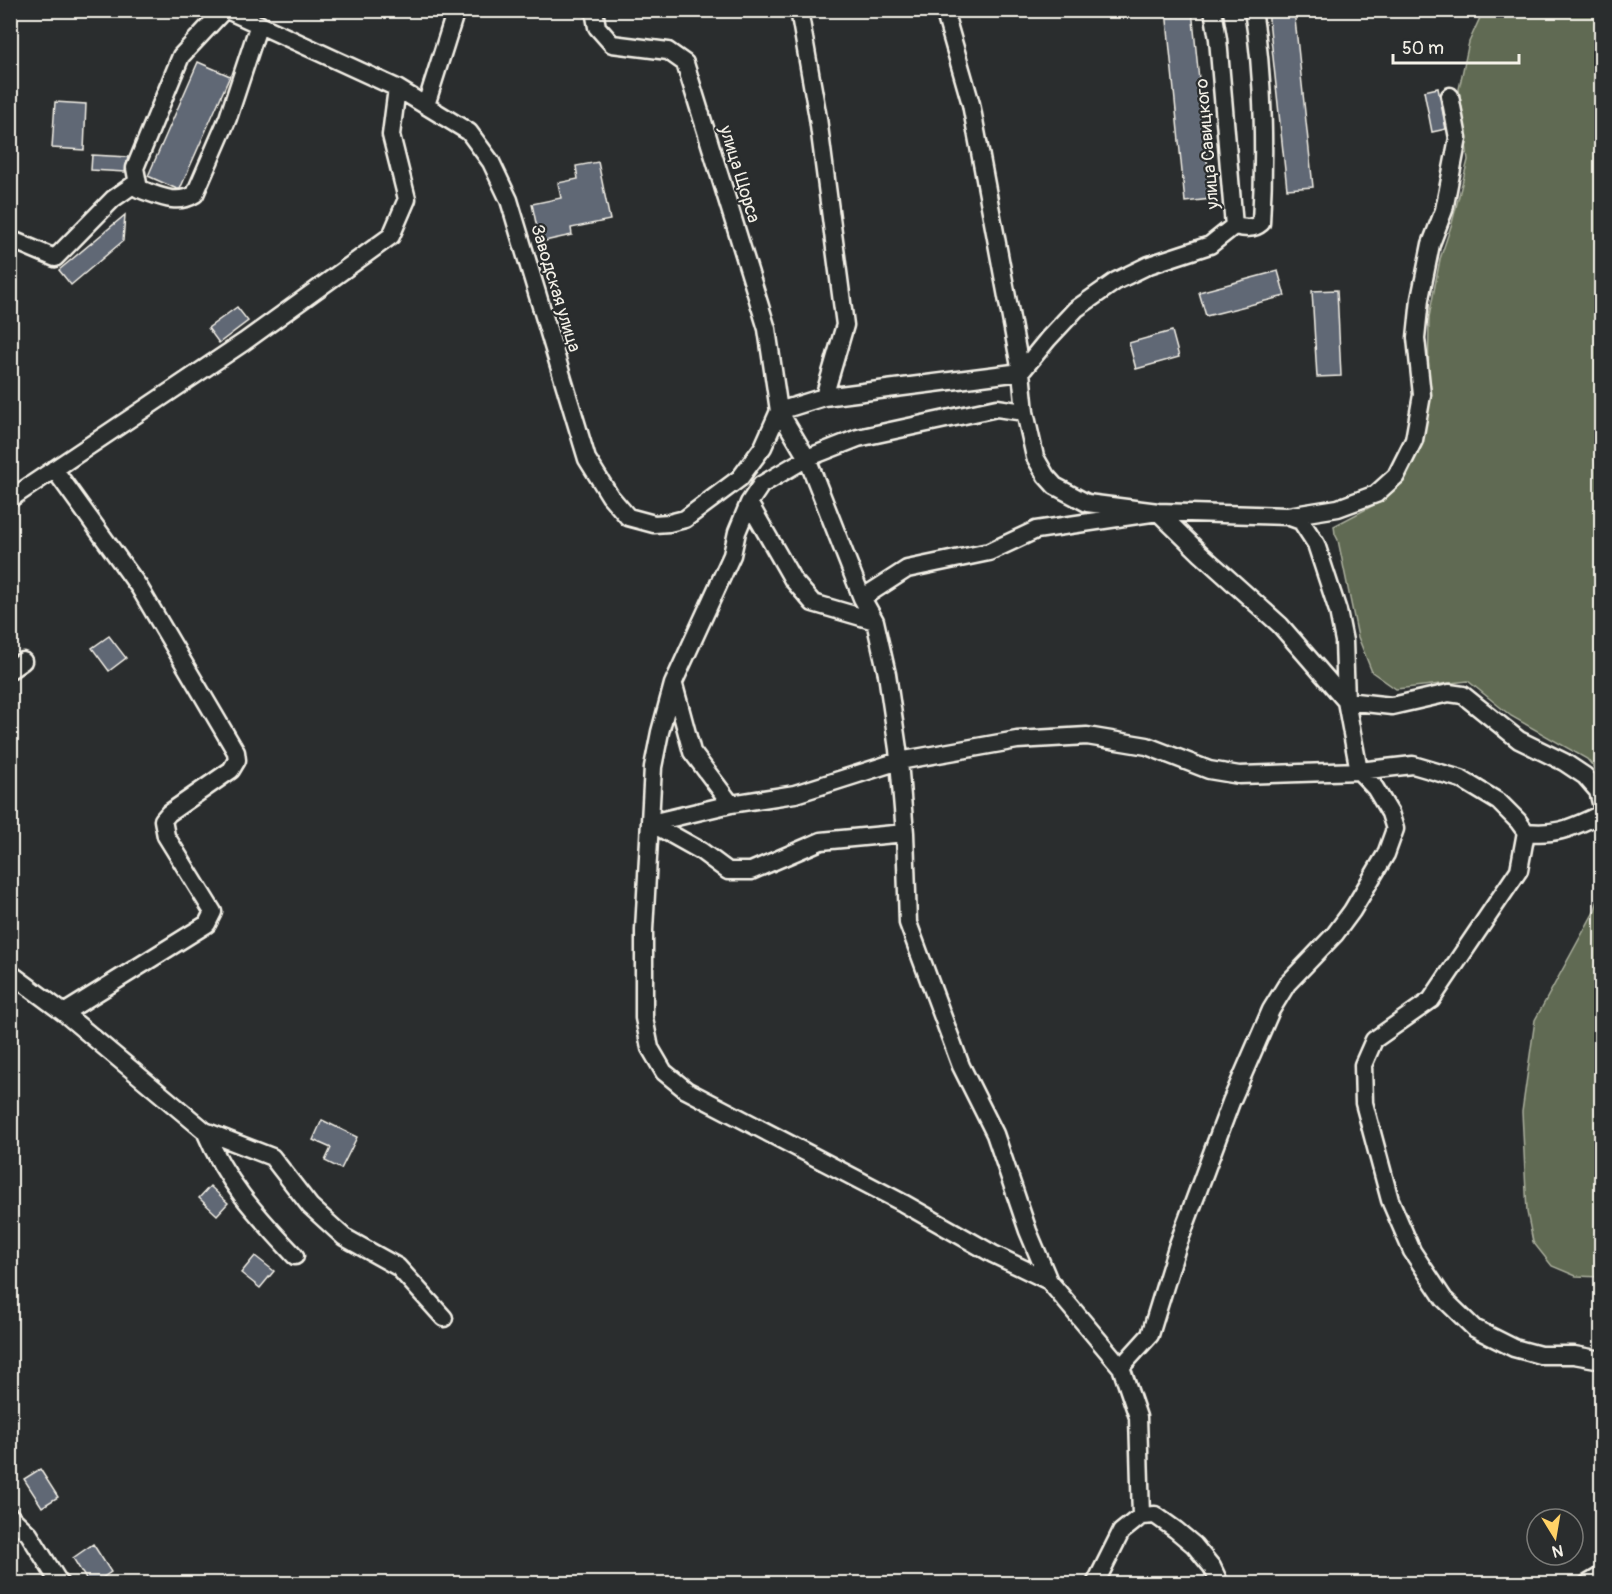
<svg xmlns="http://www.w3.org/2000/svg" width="1612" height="1594" font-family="Pangolin,sans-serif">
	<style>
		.green { fill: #616b52; stroke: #aaae9d; stroke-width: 1.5 }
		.building { fill: #606775; stroke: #f4f1e8; stroke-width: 1.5 }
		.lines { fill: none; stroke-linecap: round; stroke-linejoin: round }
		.minor-casing { stroke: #f4f1e8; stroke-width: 21 }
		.minor { stroke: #2a2d2e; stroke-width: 16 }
		.labels { text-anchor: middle; stroke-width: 4.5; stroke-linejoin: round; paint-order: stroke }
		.street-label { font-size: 18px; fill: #f4f1e8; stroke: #2a2d2e }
	</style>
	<rect width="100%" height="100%" fill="#2a2d2e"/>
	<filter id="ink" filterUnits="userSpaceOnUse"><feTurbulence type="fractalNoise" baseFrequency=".0167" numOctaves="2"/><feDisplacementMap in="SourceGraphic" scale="12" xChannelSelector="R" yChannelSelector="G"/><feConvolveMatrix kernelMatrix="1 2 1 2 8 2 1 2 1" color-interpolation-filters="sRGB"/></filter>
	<g filter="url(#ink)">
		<!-- green -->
		<path class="green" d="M 1483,11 L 1601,11 L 1601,776 L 1587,759 L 1511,716 L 1468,681 L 1396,689 L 1372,672 L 1358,637 L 1338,540 L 1335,534 L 1334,526 L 1378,503 L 1403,478 L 1428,398 L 1429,317 L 1440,259 L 1452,223 L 1468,160 L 1459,89 L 1469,42 Z
			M 1601,890 L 1602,1277 L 1601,1277 L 1576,1276 L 1552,1266 L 1533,1242 L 1527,1212 L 1522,1112 L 1535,1020 L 1595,910 Z"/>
		<!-- building -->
		<path class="building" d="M 1166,10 L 1192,10 L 1211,199 L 1185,202 Z
			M 1268,10 L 1294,10 L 1313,187 L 1287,189 Z
			M 198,62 L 230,76 L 180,189 L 177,189 L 148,176 Z
			M 1438,88 L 1446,129 L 1432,132 L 1424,91 Z
			M 55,102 L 86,104 L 84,150 L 52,148 Z
			M 92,155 L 128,157 L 125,172 L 91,170 Z
			M 598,162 L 610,220 L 571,228 L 572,235 L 540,242 L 532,204 L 561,198 L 558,183 L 578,179 L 576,166 Z
			M 125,215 L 123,241 L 71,285 L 59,270 Z
			M 1278,271 L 1285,296 L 1206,316 L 1199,292 Z
			M 1337,290 L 1341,376 L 1317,377 L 1312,291 Z
			M 237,307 L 248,321 L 219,343 L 208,328 Z
			M 1172,331 L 1179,357 L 1136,369 L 1129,343 Z
			M 109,636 L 126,658 L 109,671 L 92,648 Z
			M 322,1120 L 357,1137 L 341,1169 L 325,1161 L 331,1148 L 313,1140 Z
			M 210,1186 L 228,1203 L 217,1215 L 199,1198 Z
			M 255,1256 L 274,1271 L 260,1288 L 241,1273 Z
			M 40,1469 L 58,1497 L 42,1507 L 24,1479 Z
			M 93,1544 L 111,1572 L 93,1584 L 89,1584 L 73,1558 Z"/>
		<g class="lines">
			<!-- minor casing -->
			<g class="minor-casing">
				<path id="minor" d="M 224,10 L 181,56 L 135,168 L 139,189 C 158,195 176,206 195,194 L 228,118 L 259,24
					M 227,10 L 397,88 L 469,132 L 491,162 L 509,200 L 587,459 L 610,496 L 628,517 L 654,524 L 669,523 L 685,519 L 740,478 L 763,447 L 779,411
					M 594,10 L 597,27 L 612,44 L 668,51 L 685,63 L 767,329 L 779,411 L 807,458 L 862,598 L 875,621 L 887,674 L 898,749 L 905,833 L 908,923 L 961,1066 L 995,1134 L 1028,1231 L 1049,1281 L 1121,1367 L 1138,1417 L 1141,1516
					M 799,10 L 818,118 L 845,325 L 824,397
					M 944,10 L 971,104 L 1021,372 L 1025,412 L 1035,457 L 1046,476 L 1055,486 L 1087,503 L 1158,512 L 1287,516 L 1301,521 L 1316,544 L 1338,611 L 1344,641 L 1346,701 L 1359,771 L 1375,788 L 1390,813 L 1395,829 L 1386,854 L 1352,911 L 1335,934 L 1287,984 L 1271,1010 L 1231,1102 L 1177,1247 L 1150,1335 L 1121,1367
					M 426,105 L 456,10
					M 1234,226 C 1244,228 1253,230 1261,223 C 1265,156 1264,76 1253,10
					M 10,239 L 55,258 L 113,199 L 136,183
					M 1021,372 L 1048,339 L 1076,309 L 1116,281 L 1149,265 L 1210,245 L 1234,226 L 1218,39 L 1213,10
					M 779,411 L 824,397 L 1021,372
					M 1025,412 L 997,408 L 858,438 L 807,458 L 761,485 L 749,503 L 737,532 L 732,555 L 673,684 L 660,732 L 653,767 L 644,930 L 644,1018 L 650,1048 L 664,1072 L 686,1090 L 903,1203 L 993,1254 L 1049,1281
					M 54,469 L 139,587 L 236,752 L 237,760 L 231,770 L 169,813 L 163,820 L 166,836 L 213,912 L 207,924 L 64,1013
					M 10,499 L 244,342 L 391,236 L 407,199 L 391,135 L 397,88
					M 749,503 L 793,580 L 813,603 L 875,621
					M 1288,516 L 1338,508 L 1376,494 L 1396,476 L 1414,440 L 1422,395 L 1416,338 L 1420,299 L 1431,244 L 1444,210 L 1458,138 L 1450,96
					M 862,598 L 907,569 L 989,552 L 1036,530 L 1158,512 L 1201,554 L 1280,625 L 1346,701 L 1392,706 L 1449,693 L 1463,695 L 1519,740 L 1564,762 L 1585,776 L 1598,791 L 1602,807
					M 10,670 L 23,661
					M 674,685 L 692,752 L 731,804
					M 651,823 L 731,804 L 795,794 L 899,761 L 1017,740 L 1087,736 L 1147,746 L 1209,770 L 1239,775 L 1359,771 L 1413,765 L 1461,779 L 1499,802 L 1518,821 L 1526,832 C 1559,835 1570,828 1599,815 L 1602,811
					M 651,823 L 701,851 L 728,871 L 751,871 L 821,841 L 905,833
					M 1526,832 L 1519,870 L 1431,1000 L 1374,1040 L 1363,1065 L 1364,1103 L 1390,1200 L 1412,1251 L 1444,1299 L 1474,1328 L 1514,1348 L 1540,1355 L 1574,1355 L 1602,1360
					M 10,973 L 64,1013 L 205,1131 C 227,1184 257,1215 295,1256
					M 205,1131 L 272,1157 L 310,1206 L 344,1237 L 398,1267 L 444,1318
					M 10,1516 L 29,1534 L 60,1584
					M 1095,1584 L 1121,1532 L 1141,1516 L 1155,1515 L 1176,1530 L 1194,1545 L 1212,1567 L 1220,1584
					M 1587,1584 L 1602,1575"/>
			</g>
			<!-- minor -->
			<use href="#minor" class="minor"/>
		</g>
	</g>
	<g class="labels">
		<!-- street labels -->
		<g class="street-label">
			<text transform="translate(1207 144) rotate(-95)" y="6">улица Савицкого</text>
			<text transform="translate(740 174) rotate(73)" y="6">улица Щорса</text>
			<text transform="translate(556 288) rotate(73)" y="6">Заводская улица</text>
		</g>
	</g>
	<!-- margin -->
	<rect width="1612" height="1594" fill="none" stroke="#2a2d2e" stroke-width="36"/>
	<rect x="18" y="18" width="1576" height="1558" fill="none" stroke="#f4f1e8" stroke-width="2" filter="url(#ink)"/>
	<!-- north arrow -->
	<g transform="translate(1555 1537) rotate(169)"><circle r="28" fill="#2a2d2e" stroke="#7b7b78" stroke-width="1.5"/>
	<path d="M0-4.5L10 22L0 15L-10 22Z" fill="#ffd166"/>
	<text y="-9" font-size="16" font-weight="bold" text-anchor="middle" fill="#f4f1e8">N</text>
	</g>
	<!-- scale -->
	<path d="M1393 54v9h126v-9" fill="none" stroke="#f4f1e8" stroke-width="3"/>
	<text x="1402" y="54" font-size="18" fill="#f4f1e8" stroke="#2a2d2e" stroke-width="4.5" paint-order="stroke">50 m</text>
</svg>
